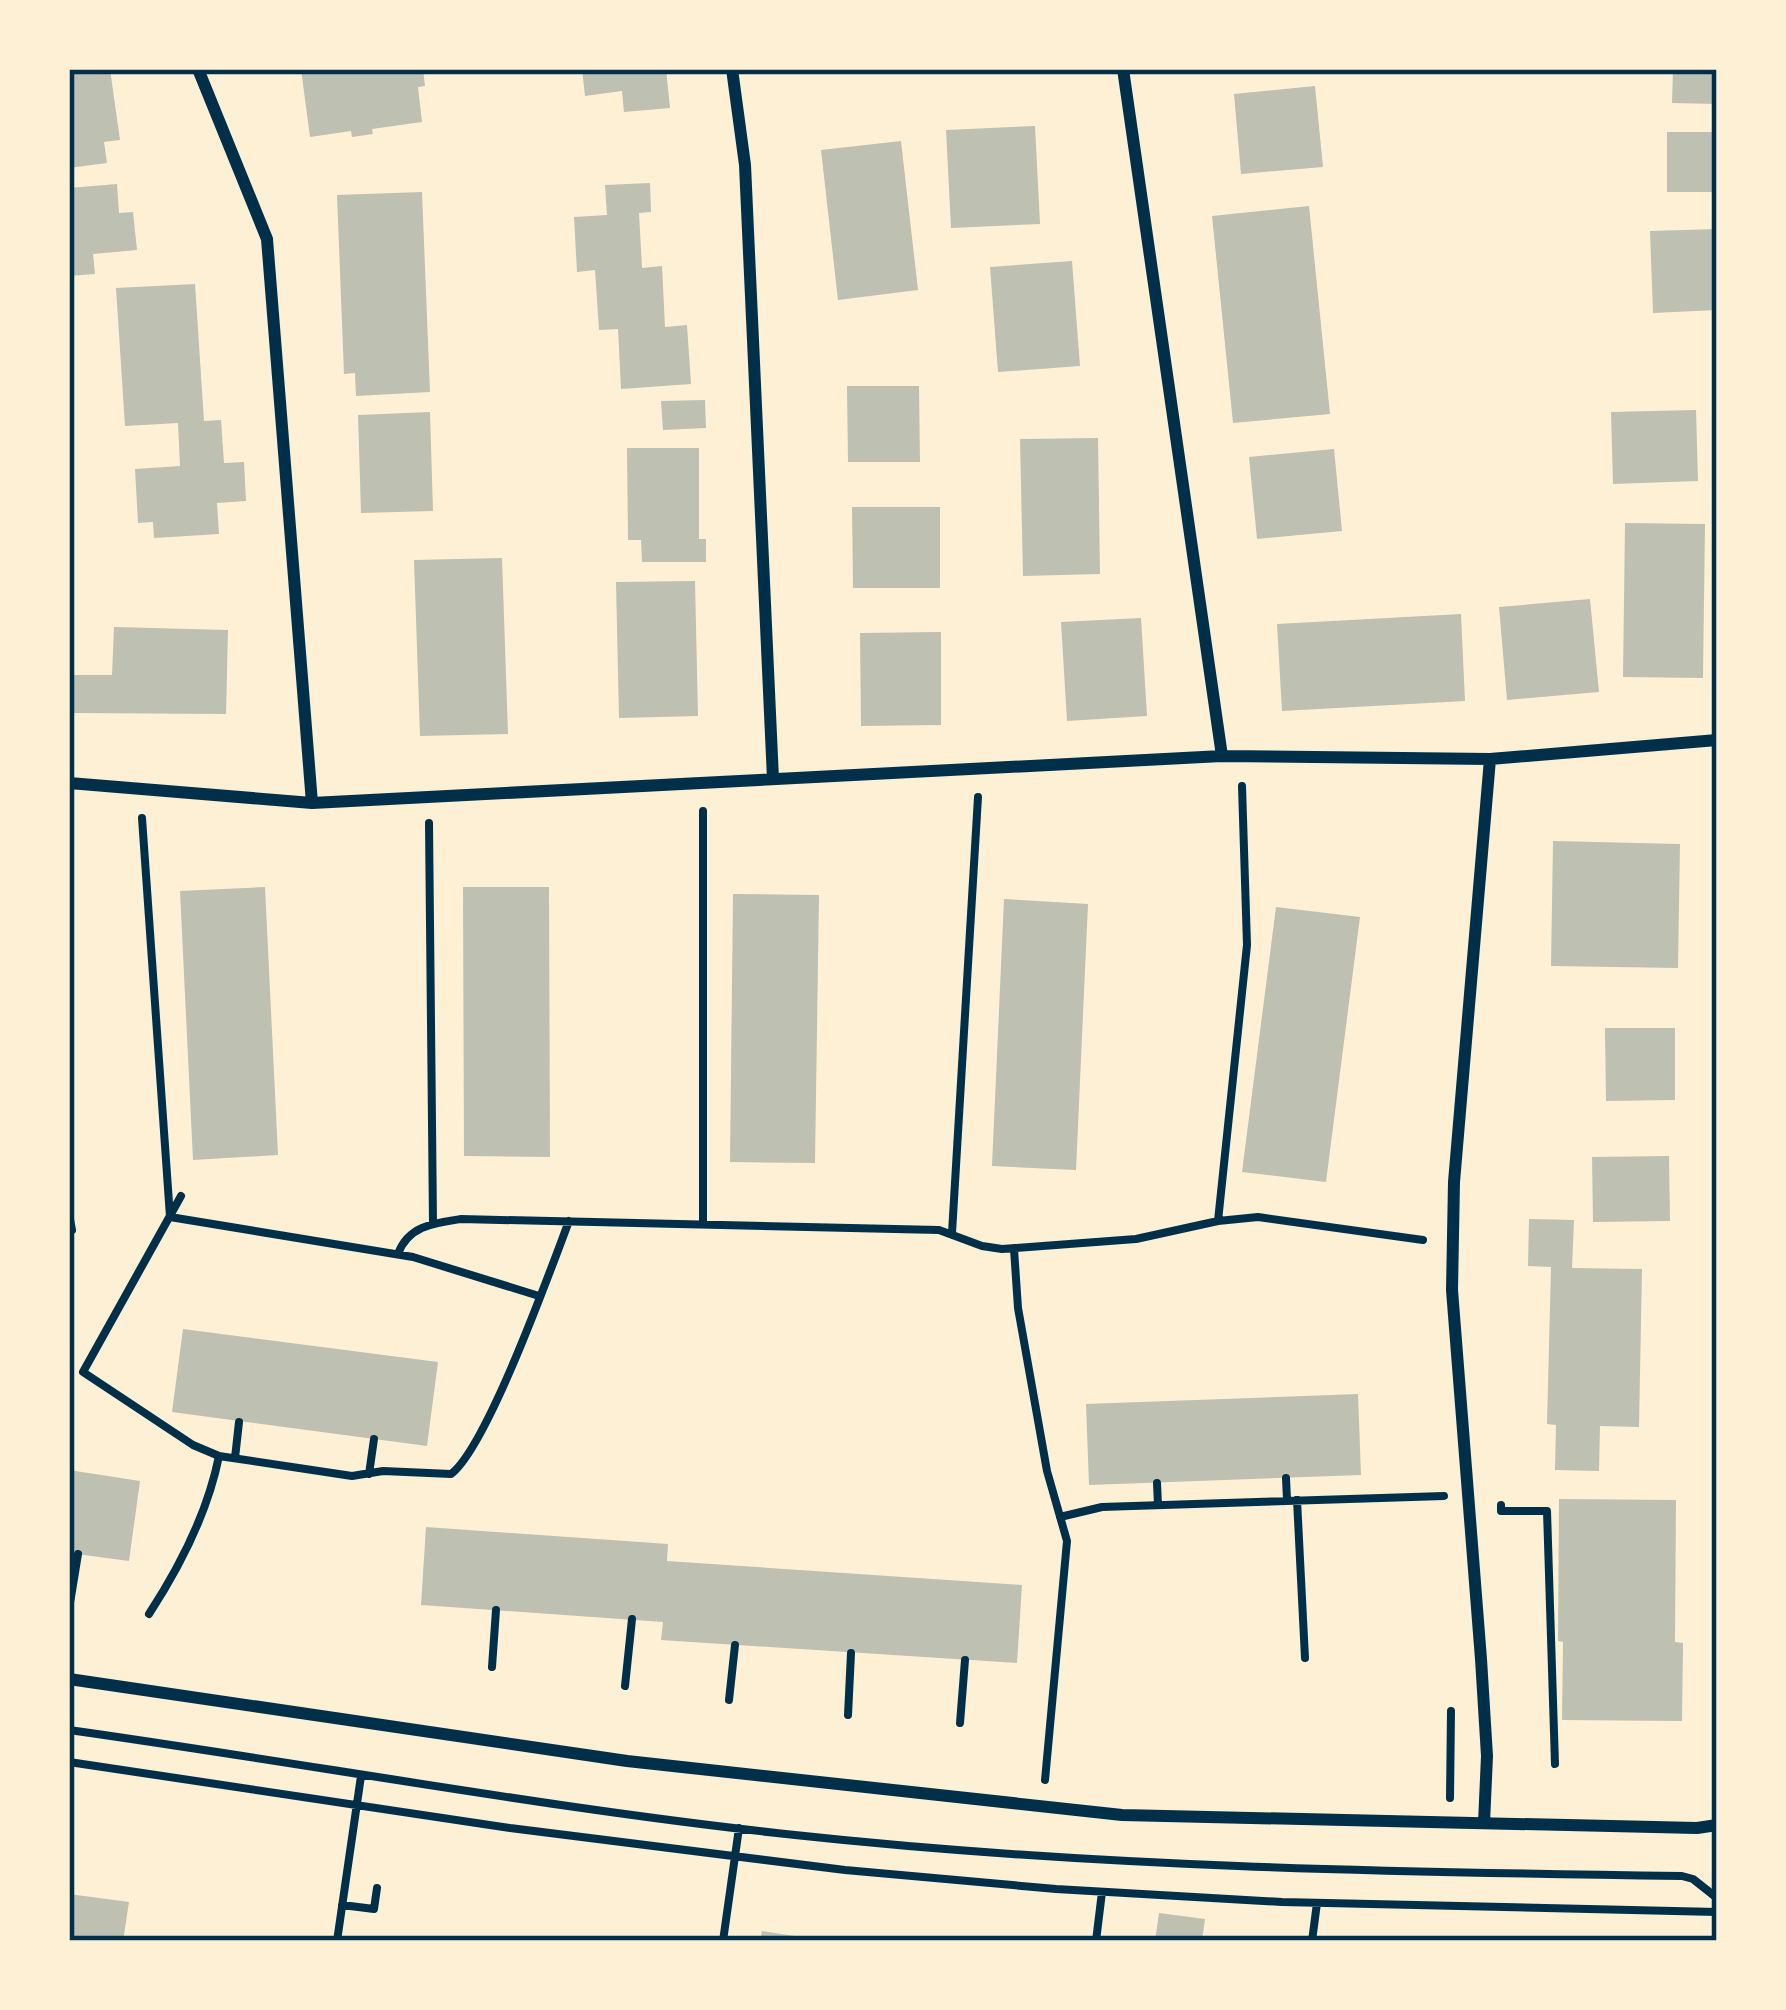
<svg xmlns="http://www.w3.org/2000/svg" width="1786" height="2010" font-family="'PT Sans',sans-serif">
	<style>
		.building { fill: #bec0b2 }
		.lines { fill: none; stroke-linecap: round; stroke-linejoin: round }
		.path { stroke: #003049; stroke-width: 8 }
		.minor { stroke: #003049; stroke-width: 12 }
		.neatline { fill: none; stroke: #003049; stroke-width: 4.5 }
	</style>
	<rect width="100%" height="100%" fill="#fdf0d5"/>
	<!-- building -->
	<path class="building" d="M 110,69 L 120,140 L 104,142 L 107,163 L 69,168 L 69,74 Z
		M 301,69 L 423,69 L 425,86 L 418,87 L 422,122 L 372,129 L 373,134 L 352,137 L 351,131 L 310,137 Z
		M 582,69 L 666,69 L 670,108 L 624,112 L 622,91 L 585,96 Z
		M 1673,69 L 1717,69 L 1717,104 L 1672,103 Z
		M 1315,86 L 1323,167 L 1241,174 L 1234,94 Z
		M 1035,126 L 1040,224 L 951,228 L 946,130 Z
		M 1667,132 L 1717,132 L 1717,192 L 1667,192 Z
		M 901,141 L 918,290 L 838,300 L 821,150 Z
		M 650,183 L 651,212 L 639,213 L 642,268 L 662,266 L 665,327 L 687,325 L 691,384 L 621,389 L 618,329 L 599,330 L 595,270 L 577,272 L 574,217 L 607,215 L 605,185 Z
		M 117,184 L 119,213 L 133,212 L 137,250 L 93,254 L 95,274 L 69,276 L 69,188 Z
		M 422,192 L 430,392 L 356,396 L 355,373 L 344,374 L 337,195 Z
		M 1309,206 L 1330,414 L 1233,423 L 1212,216 Z
		M 1717,229 L 1717,310 L 1653,313 L 1650,231 Z
		M 1072,261 L 1080,366 L 998,372 L 990,267 Z
		M 195,284 L 204,421 L 221,420 L 224,463 L 244,462 L 246,501 L 217,503 L 219,534 L 154,538 L 153,522 L 138,523 L 135,469 L 180,466 L 178,423 L 125,426 L 116,288 Z
		M 847,386 L 919,386 L 920,462 L 848,462 Z
		M 705,400 L 706,428 L 663,430 L 661,401 Z
		M 1696,410 L 1698,481 L 1613,484 L 1611,412 Z
		M 430,412 L 433,511 L 361,513 L 358,415 Z
		M 1098,438 L 1100,574 L 1023,576 L 1020,439 Z
		M 627,448 L 699,448 L 699,539 L 706,539 L 706,562 L 642,562 L 641,540 L 628,540 Z
		M 1334,449 L 1342,531 L 1257,539 L 1249,457 Z
		M 852,507 L 940,507 L 940,588 L 853,588 Z
		M 1625,523 L 1705,524 L 1703,678 L 1623,677 Z
		M 502,558 L 508,734 L 420,736 L 414,560 Z
		M 695,581 L 698,716 L 619,718 L 616,582 Z
		M 1590,599 L 1599,692 L 1507,700 L 1499,607 Z
		M 1461,614 L 1465,701 L 1282,711 L 1277,624 Z
		M 1141,618 L 1147,716 L 1067,721 L 1061,622 Z
		M 114,627 L 228,630 L 226,714 L 69,713 L 69,675 L 112,675 Z
		M 941,632 L 941,725 L 861,726 L 860,633 Z
		M 1553,841 L 1680,844 L 1678,968 L 1551,966 Z
		M 265,887 L 278,1155 L 193,1160 L 180,891 Z
		M 463,887 L 549,887 L 550,1157 L 464,1156 Z
		M 733,894 L 819,895 L 815,1163 L 730,1162 Z
		M 1004,899 L 1088,904 L 1076,1170 L 992,1166 Z
		M 1276,907 L 1360,917 L 1326,1182 L 1242,1172 Z
		M 1605,1028 L 1675,1028 L 1675,1100 L 1606,1101 Z
		M 1669,1156 L 1670,1221 L 1593,1222 L 1592,1157 Z
		M 1529,1219 L 1574,1220 L 1572,1268 L 1642,1269 L 1639,1427 L 1600,1426 L 1599,1471 L 1555,1470 L 1556,1425 L 1547,1424 L 1551,1267 L 1528,1266 Z
		M 183,1329 L 438,1362 L 427,1446 L 172,1412 Z
		M 1358,1394 L 1361,1475 L 1089,1485 L 1086,1404 Z
		M 69,1470 L 140,1481 L 129,1561 L 69,1553 Z
		M 1559,1499 L 1676,1500 L 1675,1642 L 1683,1643 L 1682,1721 L 1562,1720 L 1563,1642 L 1558,1641 Z
		M 426,1527 L 668,1544 L 667,1561 L 1022,1585 L 1017,1663 L 661,1640 L 663,1622 L 421,1605 Z
		M 69,1894 L 129,1902 L 123,1941 L 69,1941 Z
		M 1159,1913 L 1205,1919 L 1202,1941 L 1155,1941 Z
		M 762,1931 L 808,1938 L 808,1941 L 760,1941 Z"/>
	<g class="lines">
		<!-- path -->
		<path class="path" d="M 142,818 L 170,1217 L 413,1257 L 539,1296
			M 429,823 L 433,1223
			M 181,1196 L 83,1372 L 193,1445 L 219,1456 L 352,1476 L 383,1471 L 451,1474 C 487,1447 550,1271 569,1221
			M 69,1214 L 72,1230
			M 1218,1221 L 1247,945 L 1242,786
			M 703,1224 L 703,811
			M 952,1233 L 978,797
			M 1014,1249 L 1018,1308 L 1047,1471 L 1067,1541 L 1045,1780
			M 398,1254 C 408,1226 434,1223 461,1219 L 939,1230 L 982,1246 L 1002,1249 L 1136,1239 L 1218,1221 L 1258,1217 L 1423,1240
			M 235,1458 L 239,1422
			M 369,1474 L 374,1439
			M 1286,1478 L 1287,1500
			M 1157,1483 L 1158,1505
			M 1297,1500 L 1305,1658
			M 1501,1505 L 1501,1511 L 1547,1511 L 1555,1764
			M 1060,1517 L 1102,1507 L 1444,1496
			M 70,1603 L 78,1554
			M 149,1614 C 179,1568 208,1511 219,1456
			M 492,1667 L 496,1610
			M 625,1686 L 632,1619
			M 729,1700 L 735,1645
			M 848,1715 L 851,1653
			M 960,1723 L 965,1660
			M 69,1730 C 311,1764 552,1809 795,1835 C 1090,1867 1385,1872 1682,1876 L 1693,1879 L 1717,1898
			M 69,1762 L 510,1828 L 845,1870 L 1056,1889 L 1282,1902 L 1717,1912
			M 1450,1798 L 1451,1711
			M 342,1905 L 374,1909 L 377,1888
			M 337,1941 L 361,1776
			M 723,1941 L 739,1828
			M 1096,1941 L 1102,1892
			M 1312,1941 L 1317,1903"/>
		<!-- minor -->
		<path class="minor" d="M 198,69 L 267,239 L 312,803
			M 732,69 L 745,165 L 773,779
			M 1123,69 L 1222,756
			M 69,783 L 312,803 L 1222,756 L 1490,759 L 1717,740
			M 69,1679 L 627,1761 L 1122,1815 L 1697,1828 L 1717,1825
			M 1484,1823 L 1487,1756 L 1481,1659 L 1452,1290 L 1454,1182 L 1490,759"/>
	</g>
	<!-- border -->
	<rect width="1786" height="2010" fill="none" stroke="#fdf0d5" stroke-width="144"/>
	<rect x="72" y="72" width="1642" height="1866" class="neatline"/>
</svg>
